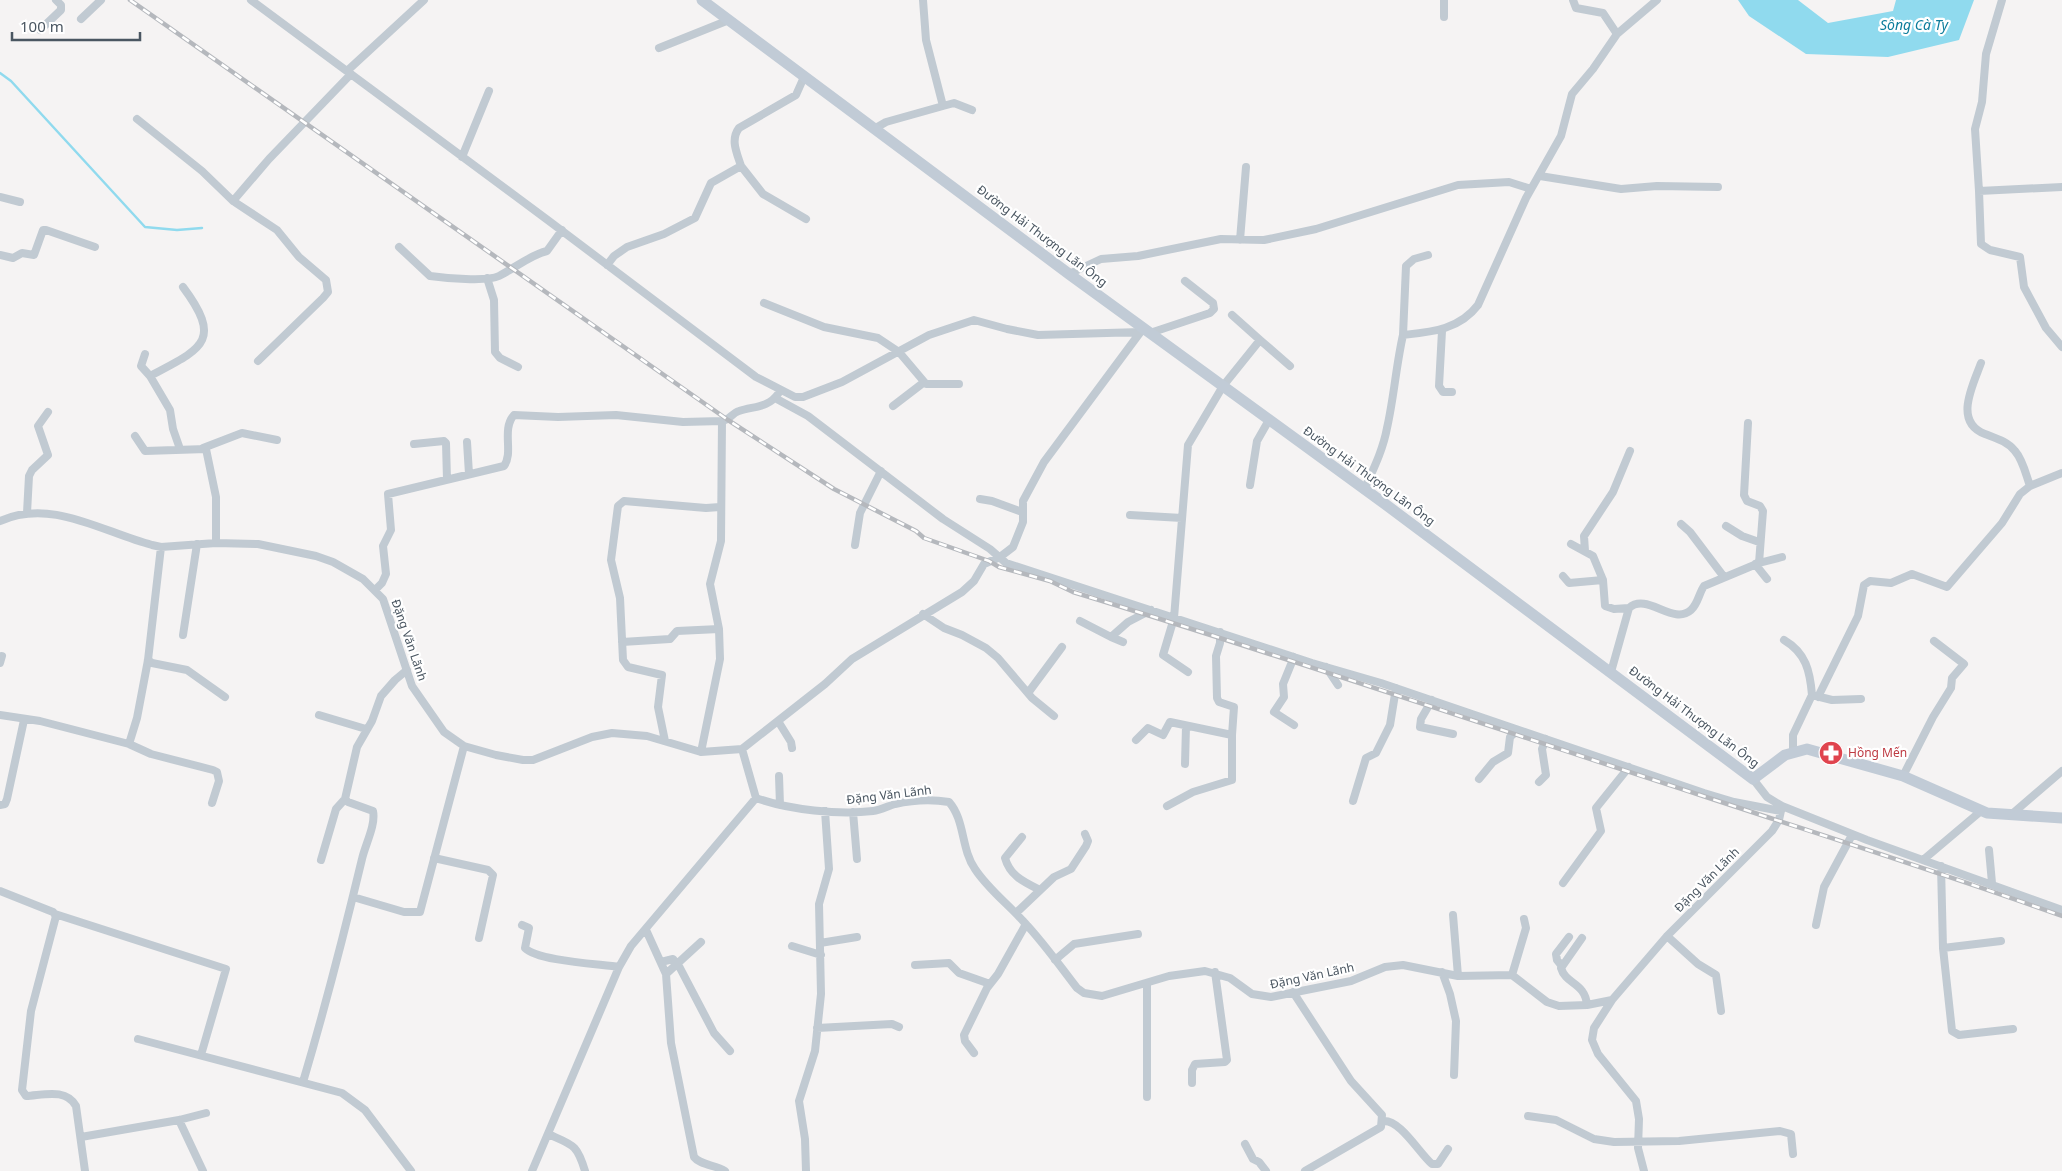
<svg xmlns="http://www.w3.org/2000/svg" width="2062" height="1171" font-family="'Noto Sans',sans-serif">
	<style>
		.water { fill: #90daee }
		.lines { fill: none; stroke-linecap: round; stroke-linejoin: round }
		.stream { stroke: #90daee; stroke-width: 2.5 }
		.street { stroke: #c1cad2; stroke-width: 8 }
		.secondary { stroke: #c1cbd6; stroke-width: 11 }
		.rail-casing { stroke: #b5b8bd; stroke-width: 4.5 }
		.rail { stroke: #fff; stroke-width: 2.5; stroke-dasharray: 8; stroke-linecap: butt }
		.labels { text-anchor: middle; stroke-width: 4.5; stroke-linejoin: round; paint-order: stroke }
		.street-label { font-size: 12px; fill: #4a5661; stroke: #fff }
		.health-label { font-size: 12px; fill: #be3a42; stroke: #fff; text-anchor: start }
		.water-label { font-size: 14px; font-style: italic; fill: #0c7c9b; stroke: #fff }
	</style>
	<rect width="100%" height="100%" fill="#f5f3f3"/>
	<!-- water -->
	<path class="water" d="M 1738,0 L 1798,0 L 1828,23 L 1893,11 L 1896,0 L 1974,0 L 1959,40 L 1888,57 L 1806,54 L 1749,16 Z"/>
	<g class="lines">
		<!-- stream -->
		<path class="stream" d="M 0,73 L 11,81 L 145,227 L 177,230 L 202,228"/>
		<!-- street -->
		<path class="street" d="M 251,0 L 549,221 L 756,377 L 795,397 L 803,397 L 842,382 L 929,335 L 974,320 L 1007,329 L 1038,335 L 1141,332
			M 1573,0 L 1576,8 L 1603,13 L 1617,34
			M 2002,0 L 1986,54 L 1982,102 L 1975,129 L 1979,191 L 2062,187
			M 1444,17 L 1444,0
			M 81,19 L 101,0
			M 40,30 L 61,10 L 61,5 L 56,0
			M 659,48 L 729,20
			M 347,71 L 424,0
			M 943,106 L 954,103 L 972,110
			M 137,119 L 202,171 L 233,201 L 277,230 L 299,257 L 326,280 L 328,292 L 323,298 L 258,361
			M 874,129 L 886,122 L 943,106 L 926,40 L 923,0
			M 462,157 L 489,91
			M 741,166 C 737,153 730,140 739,128 L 796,95 L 804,77
			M 1540,176 L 1621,189 L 1657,186 L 1718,187
			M 1979,191 L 1981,244 L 1990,250 L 2020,257 L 2024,287 L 2046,328 L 2062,347
			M 0,197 L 20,202
			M 233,201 L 269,159 L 351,74
			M 1240,240 L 1246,167
			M 399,247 L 430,276 C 445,278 487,282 499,276 C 515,268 530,255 547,251 L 562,230
			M 0,255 L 13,258 L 22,253 L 34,255 L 43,230 L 46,230 L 95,247
			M 607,265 L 614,256 L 627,247 L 664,234 L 695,218 L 711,183 L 741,166 L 763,194 L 806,219
			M 1069,274 L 1101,259 L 1138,256 L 1221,239 L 1264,240 L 1316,229 L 1458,185 L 1509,182 L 1531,189
			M 487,278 L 494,300 L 495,352 L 500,358 L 518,367
			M 764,303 L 824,327 L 878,338 L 899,352 L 926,384 L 959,384
			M 1232,315 L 1260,340
			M 1442,331 L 1439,386 L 1443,392 L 1452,392
			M 1150,333 L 1210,313 L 1214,309 L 1213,303 L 1185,281
			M 1403,335 L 1406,266 L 1414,259 L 1428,255
			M 145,354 L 141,366 L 150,376 C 201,349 224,342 183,287
			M 1981,363 C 1973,385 1953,422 1985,434 C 1995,438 2007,441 2015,451 C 2023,460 2026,475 2030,486
			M 150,376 L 170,410 L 173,429 L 180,449
			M 775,398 L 808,416 L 943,519 L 990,549 L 1006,563 L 1312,663 L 1381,683 L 1704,793 L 1734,802 L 1781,811
			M 893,406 L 923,383
			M 135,436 L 145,451 L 206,449 L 216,497 L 216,543
			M 467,442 L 469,474
			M 414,444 L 444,441 L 446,443 L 447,480
			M 203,448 L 242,433 L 277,440
			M 1250,485 L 1257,441 L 1269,420
			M 1364,490 C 1373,470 1383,450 1387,428 C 1394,397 1396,366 1403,335 C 1431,332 1459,330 1478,305 L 1526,198 L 1561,136 L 1572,94 L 1593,69 L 1617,34 L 1657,0
			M 980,499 L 992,501 L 1022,512
			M 27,513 L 29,476 L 32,470 L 48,455 L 38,426 L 48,412
			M 1130,515 L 1182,518
			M 0,521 C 52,498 102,532 152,545 L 161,547 L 216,543 L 258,544 L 316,556 L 333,562 L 363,579 L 383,599 L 412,686 L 444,732 L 464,746 L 496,755 L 523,760 L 533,760 L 592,737 L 612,733 L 647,736 L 701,752 L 742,749 L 756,798 C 789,810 839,815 873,811 C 881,810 888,806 895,804 C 913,800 931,799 949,802 C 965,820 961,849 975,869 C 988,889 1008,904 1024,922 C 1043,942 1060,966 1077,988 L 1084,993 L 1102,996 L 1169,976 L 1205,971 L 1230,978 L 1252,994 L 1271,997 L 1351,981 L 1385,967 L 1403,965 L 1458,976 L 1512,975 L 1547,1002 L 1559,1006 L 1587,1005 L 1612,1000 L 1667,936 L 1772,831 L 1779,820 L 1782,806
			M 1681,524 L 1690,532 L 1724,577
			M 1726,526 L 1742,536 L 1759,542
			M 1571,544 L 1593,556 L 1603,580 L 1605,606 L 1614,609 L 1629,608
			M 855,545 L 860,513 L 881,471
			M 1585,551 L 1584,536 L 1613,492 L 1630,451
			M 1759,563 L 1782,557
			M 1755,564 L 1767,579
			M 1563,576 L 1569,583 L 1603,580
			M 376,589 L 382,583 L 386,574 L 383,546 L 391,530 L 388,494 L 504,466 C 514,452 501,430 514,415 L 558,417 L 616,415 L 683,422 L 722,421 C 730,420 732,413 739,411 C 754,406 768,408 778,394
			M 923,614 L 944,628 L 962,635 L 986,648 L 998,658 L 1032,698 L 1054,716
			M 1080,621 L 1111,637
			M 183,635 L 197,544
			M 1784,640 C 1806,653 1810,671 1812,695
			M 622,642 L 670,639 L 677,631 L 719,629
			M 1123,642 L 1111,637 L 1128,622 L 1151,610
			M 148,660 L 152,663 L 187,670 L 225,697
			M 0,663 L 2,656
			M 1326,667 L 1338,685
			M 1188,672 L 1163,655 L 1174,618 L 1188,445 L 1223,386 L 1260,340 L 1290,366
			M 1611,672 L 1629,608 C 1647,592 1673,626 1691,610 C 1698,604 1699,593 1704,586 L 1759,563 L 1763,511 L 1760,506 L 1747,501 L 1744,495 L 1748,423
			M 1028,693 L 1062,647
			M 1818,697 L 1858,616 L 1864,585 L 1870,581 L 1891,583 L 1912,574 L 1947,587 L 2002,523 L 2020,494 L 2030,486 L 2062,473
			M 1432,700 L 1421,719 L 1420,727 L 1453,734
			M 0,715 L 40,721 L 129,744 L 151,754 L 213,770 L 217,772 L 219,781 L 212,803
			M 319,715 L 366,729
			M 778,721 L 791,742 L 792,748
			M 1294,725 L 1274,712 L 1284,697 L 1283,684 L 1294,657
			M 1136,740 L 1148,728 L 1163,735 L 1170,722 L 1232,735 L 1234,707 L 1219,702 L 1217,698 L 1216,656 L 1220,643 L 1220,632
			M 665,741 L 658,707 L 662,675 L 628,667 L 623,660 L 620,598 L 611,560 L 618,506 L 624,501 L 706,508 L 720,507
			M 129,744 L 137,718 L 148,660 L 161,547
			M 742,749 L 825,684 L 852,659 L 962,592 L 974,581 L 984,564 L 1000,557 L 1013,547 L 1023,522 L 1023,501 L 1044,462 L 1142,330
			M 1793,751 L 1793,735 L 1812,695 L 1832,700 L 1861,699
			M 701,752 L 720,659 L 719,629 L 710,584 L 721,541 L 722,421
			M 1185,764 L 1186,726
			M 779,776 L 780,805
			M 1903,776 L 1933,717 L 1951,688 L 1952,678 L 1964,664 L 1934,641
			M 1479,779 L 1493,762 L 1508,753 L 1510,737 L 1518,730
			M 1753,779 L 1767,797 L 1782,806 L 1867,840 L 2062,910
			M 1539,782 L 1546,775 L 1542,749 L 1546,739
			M 1353,801 L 1366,758 L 1376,753 L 1390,725 L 1396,688
			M 0,805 L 5,804 L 7,799 L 24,720
			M 1167,806 L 1193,792 L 1232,780 L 1232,735
			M 853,812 L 857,859
			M 2012,814 L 2062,771
			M 1022,837 L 1005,858 C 1010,876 1024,882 1040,890
			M 1989,850 L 1992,883
			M 434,858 L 488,870 L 493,875 L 479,938
			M 321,860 L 336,809 L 345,799
			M 1923,860 L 1981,811
			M 1941,866 L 1943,948 L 1952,1031 L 1959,1035 L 2013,1029
			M 1563,883 L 1601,831 L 1596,808 L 1629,767
			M 0,891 L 53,912 L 56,916 L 31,1011 L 22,1090 L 26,1096 C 44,1095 66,1088 76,1106 L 85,1171
			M 353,897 L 404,912 L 420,912 L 464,746
			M 1016,913 L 1054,877 L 1071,869 L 1086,846 L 1088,841 L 1085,834
			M 55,914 L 226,969 L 201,1055
			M 1453,915 L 1458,976
			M 522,925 L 529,928 L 525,948 C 537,961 600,964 619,967
			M 1816,925 L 1824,887 L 1852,835
			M 646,930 L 666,974 L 671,1043 L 694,1157 C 700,1165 716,1165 725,1171
			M 1667,936 L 1698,964 L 1716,975 L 1721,1011
			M 1582,938 L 1561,968 C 1566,985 1585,982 1587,1005
			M 820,943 L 857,937
			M 792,946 L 821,955
			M 1943,948 L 2001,941
			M 1055,960 L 1074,944 L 1138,934
			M 661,962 L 673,959 L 680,968 L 714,1033 L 730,1051
			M 915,965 L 949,963 L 959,973 L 990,984
			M 1561,965 L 1557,960 L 1556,954 L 1569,937
			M 1442,972 L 1450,994 L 1456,1021 L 1454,1075
			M 666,974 L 701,942
			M 1512,975 L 1526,928 L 1524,919
			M 1147,983 L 1147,1097
			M 1293,992 L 1351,1081 L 1382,1115 L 1381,1127 L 1305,1171
			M 1612,1000 L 1594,1028 L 1592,1040 L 1598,1054 L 1636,1101 L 1639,1119 L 1638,1148 L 1644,1171
			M 817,1028 L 892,1024 L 899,1027
			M 138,1039 L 342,1093 L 365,1110 L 411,1171
			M 974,1053 L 965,1041 L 964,1035 L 987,988 L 998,974 L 1026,924
			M 303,1082 C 325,1008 344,934 362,859 C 365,845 376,825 373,811 L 348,802 L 345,799 L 357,747 L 372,721 L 381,696 L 395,680 L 407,670
			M 1192,1083 L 1192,1070 L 1195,1064 L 1225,1062 L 1227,1060 L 1215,972
			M 1528,1116 L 1556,1120 L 1594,1139 L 1614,1142 L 1679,1141 L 1780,1131 L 1791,1134 L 1793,1154
			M 179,1120 L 203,1171
			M 1383,1121 C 1400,1119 1419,1153 1432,1164 L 1438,1164 L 1448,1149
			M 548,1134 C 573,1145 577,1144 585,1171
			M 81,1137 L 179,1120 L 206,1113
			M 1245,1144 L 1253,1159 L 1259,1162 L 1266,1171
			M 532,1171 L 619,967 L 631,946 L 756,798
			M 806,1171 L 805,1139 L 799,1101 L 815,1051 L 821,994 L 819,904 L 829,869 L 825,811"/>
		<!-- secondary -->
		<path class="secondary" d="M 702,0 L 1069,274 L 1385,504 L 1753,779 L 1785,755 L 1807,749 L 1903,776 L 1987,813 L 2062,818"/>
		<!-- rail casing -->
		<g class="rail-casing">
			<path id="rail" d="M 130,0 L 728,420 L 834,489 L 916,531 L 924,538 L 989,561 L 999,567 L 1050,581 L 1073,592 C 1283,656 1491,727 1700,795 C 1821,835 1942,873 2062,916"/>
		</g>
		<!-- rail -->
		<use href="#rail" class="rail"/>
	</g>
	<!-- icons -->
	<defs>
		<g id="pharmacy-disc" transform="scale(1.25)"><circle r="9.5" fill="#e0444e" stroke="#fff"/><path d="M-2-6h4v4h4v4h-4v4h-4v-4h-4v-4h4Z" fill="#fff"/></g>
	</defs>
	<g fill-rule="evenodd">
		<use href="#pharmacy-disc" x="1831" y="753"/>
	</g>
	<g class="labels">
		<!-- street labels -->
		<g class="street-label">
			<text transform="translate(1042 236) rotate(37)" y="4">Đường Hải Thượng Lãn Ông</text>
			<text transform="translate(1369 476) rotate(36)" y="4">Đường Hải Thượng Lãn Ông</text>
			<text transform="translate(409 640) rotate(71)" y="4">Đặng Văn Lãnh</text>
			<text transform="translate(1694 717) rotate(37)" y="4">Đường Hải Thượng Lãn Ông</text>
			<text transform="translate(889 795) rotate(-7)" y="4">Đặng Văn Lãnh</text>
			<text transform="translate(1707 880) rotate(-45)" y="4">Đặng Văn Lãnh</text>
			<text transform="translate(1312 976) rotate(-12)" y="4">Đặng Văn Lãnh</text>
		</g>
		<!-- health labels -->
		<g class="health-label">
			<text x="1848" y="757">Hồng Mến</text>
		</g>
		<!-- water labels -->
		<g class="water-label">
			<text x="1914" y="30">Sông Cà Ty</text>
		</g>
	</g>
	<!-- scale -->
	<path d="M12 32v8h128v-8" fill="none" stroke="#4a5661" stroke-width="2.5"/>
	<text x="20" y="32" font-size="15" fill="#4a5661" stroke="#ffffff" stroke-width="4" paint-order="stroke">100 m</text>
</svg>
